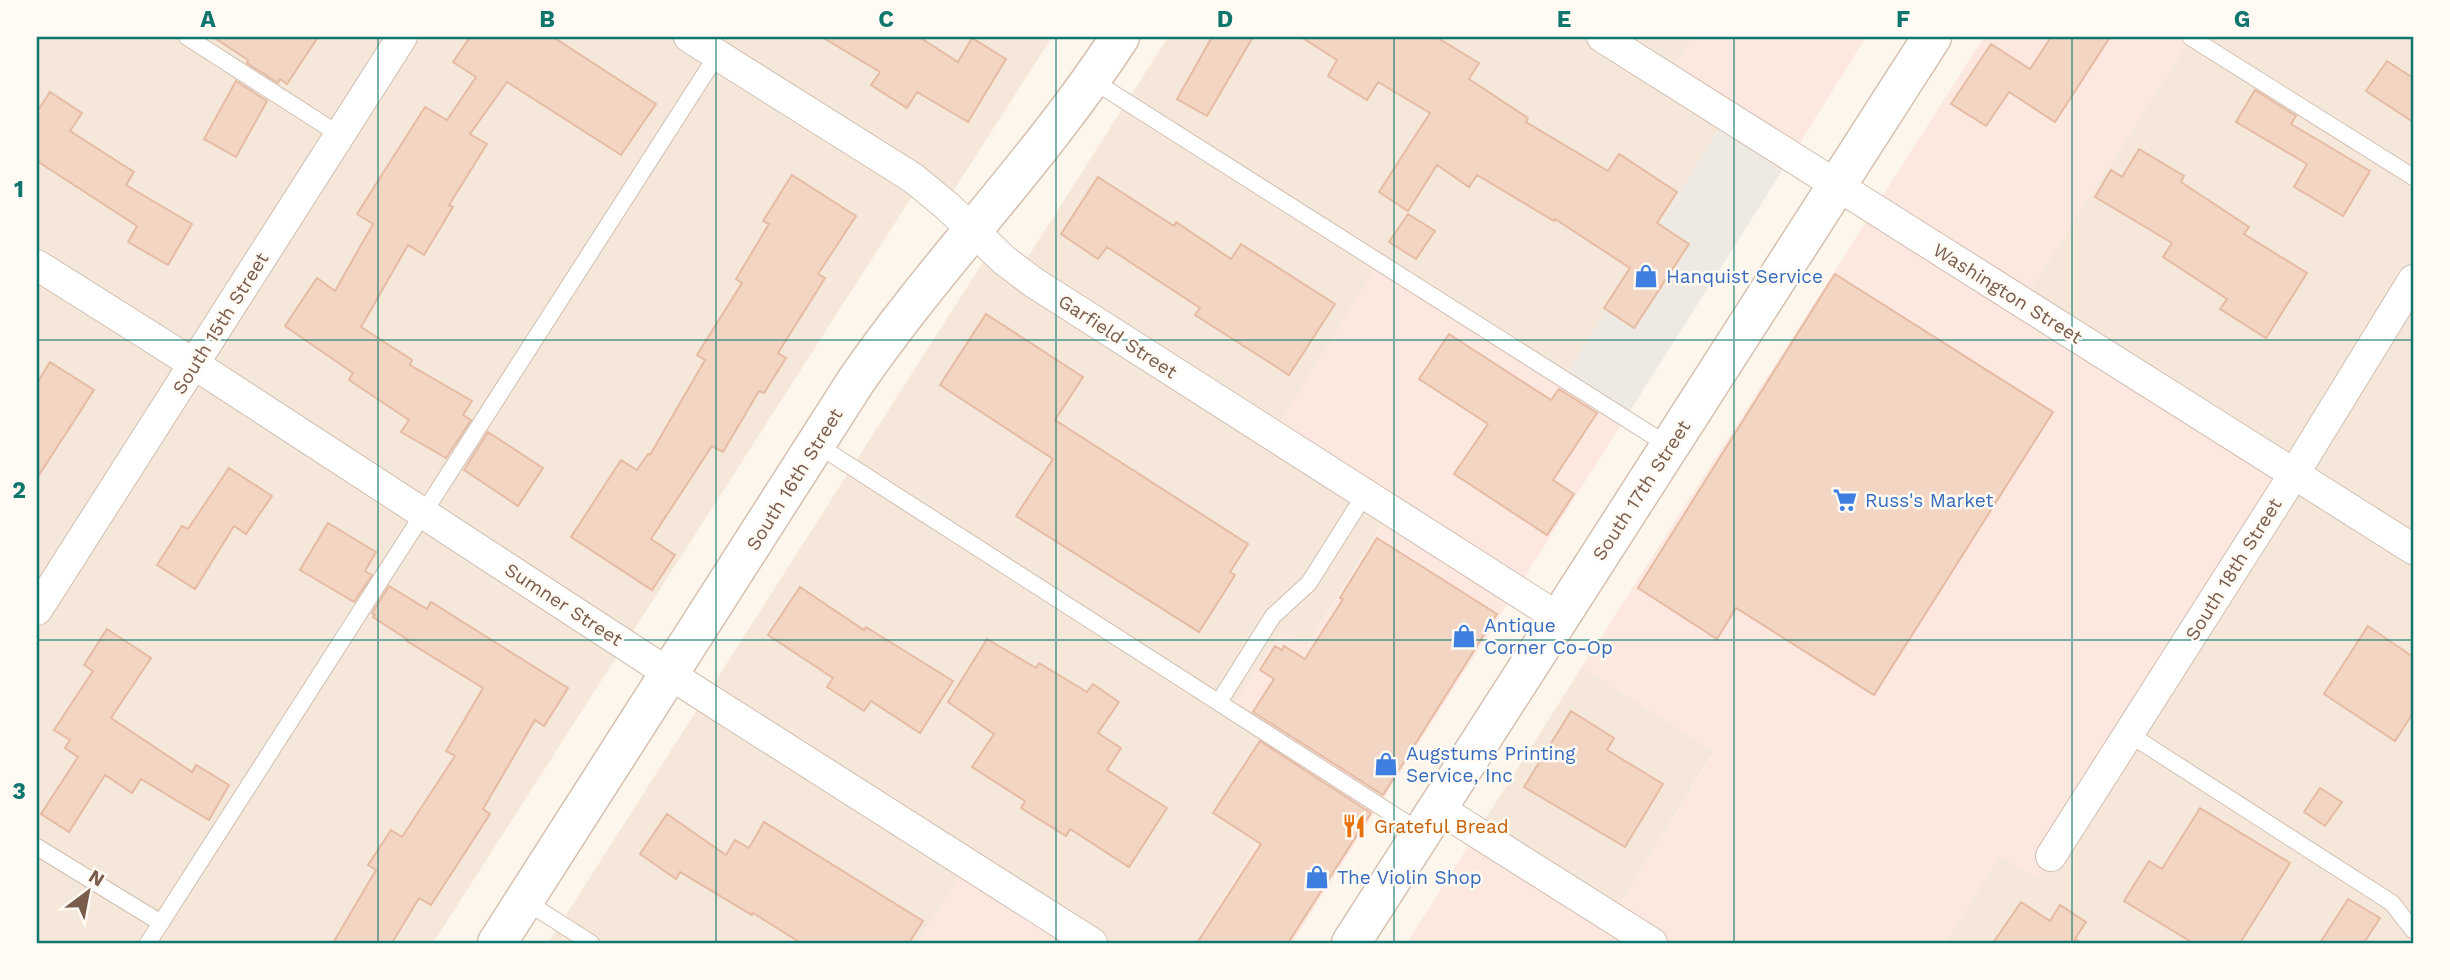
<svg xmlns="http://www.w3.org/2000/svg" width="2450" height="980" font-family="'Work Sans',sans-serif">
	<style>
		.residential { fill: #f5e8da }
		.commercial { fill: #fde8e0 }
		.industrial { fill: #efe9e4 }
		.building { fill: #f3d5c3; stroke: #e6bba3; stroke-width: 2 }
		.lines { fill: none; stroke-linecap: round; stroke-linejoin: round }
		.lane-casing { stroke: #d1beb0; stroke-width: 18 }
		.street-casing { stroke: #d1beb0; stroke-width: 32 }
		.secondary-casing { stroke: #d6c0b0; stroke-width: 41 }
		.lane { stroke: #fff; stroke-width: 16 }
		.street { stroke: #fff; stroke-width: 30 }
		.secondary { stroke: #fff; stroke-width: 38 }
		.grid { fill: none; stroke: #0f766e; stroke-width: 2; stroke-opacity: 0.55 }
		.labels { text-anchor: middle; stroke-width: 5; stroke-linejoin: round; paint-order: stroke }
		.shop-label { font-size: 19px; fill: #366cbe; stroke: #fffaf3; text-anchor: start }
		.street-label { font-size: 19px; fill: #7a5c4d; stroke: #fffaf3 }
		.food-label { font-size: 19px; fill: #c56008; stroke: #fffaf3; text-anchor: start }
		.neatline { fill: none; stroke: #0f766e; stroke-width: 2.5 }
		.grid-label { font-size: 23px; text-anchor: middle; font-weight: bold; fill: #0f766e }
	</style>
	<rect width="100%" height="100%" fill="#fdf6ec"/>
	<!-- residential -->
	<path class="residential" d="M 37,37 L 1052,37 L 945,204 L 920,184 L 433,943 L 37,943 Z
		M 1168,37 L 1694,37 L 1668,78 L 1727,116 L 1564,378 L 1391,510 L 1307,646 L 1282,630 L 1309,760 L 1195,943 L 1092,943 L 968,864 L 917,943 L 548,943 L 992,248 L 1019,271 Z
		M 2190,37 L 2413,37 L 2413,943 L 1945,943 L 2000,855 L 2038,879 L 2022,302 L 2191,38 Z
		M 1582,667 L 1714,751 L 1612,917 L 1477,832 Z"/>
	<!-- commercial -->
	<path class="commercial" d="M 1694,37 L 1866,37 L 1791,157 L 1668,78 Z
		M 1984,37 L 2191,38 L 2022,302 L 2294,474 L 2037,879 L 2000,856 L 1945,943 L 1407,943 L 1477,832 L 1612,917 L 1714,752 L 1582,667 Z
		M 1379,262 L 1626,417 L 1292,943 L 1195,943 L 1309,760 L 1230,710 L 1282,630 L 1308,645 L 1391,511 L 1272,435 Z
		M 968,864 L 1092,943 L 917,943 Z"/>
	<!-- industrial -->
	<path class="industrial" d="M 1727,116 L 1791,157 L 1626,417 L 1564,378 Z"/>
	<!-- building -->
	<path class="building" d="M 213,37 L 318,37 L 287,84 L 280,79 L 278,83 L 247,63 L 248,60 Z
		M 470,37 L 553,37 L 656,104 L 621,155 L 507,82 L 470,134 L 487,144 L 449,205 L 453,207 L 424,255 L 408,245 L 361,327 L 412,360 L 410,365 L 472,401 L 463,415 L 471,420 L 446,458 L 401,432 L 409,420 L 349,380 L 353,373 L 285,326 L 317,278 L 335,291 L 373,224 L 357,214 L 425,107 L 447,120 L 476,77 L 453,62 Z
		M 822,37 L 919,37 L 958,62 L 972,38 L 1006,59 L 968,122 L 917,92 L 907,108 L 871,85 L 880,72 Z
		M 1212,37 L 1253,37 L 1207,116 L 1177,99 Z
		M 1301,37 L 1436,37 L 1479,63 L 1469,79 L 1528,118 L 1526,122 L 1608,171 L 1619,154 L 1677,192 L 1657,223 L 1689,244 L 1634,328 L 1604,308 L 1630,268 L 1555,219 L 1554,221 L 1477,175 L 1469,187 L 1437,165 L 1408,211 L 1379,192 L 1430,113 L 1378,82 L 1367,100 L 1328,76 L 1337,60 Z
		M 2051,37 L 2110,37 L 2055,122 L 2009,92 L 1986,126 L 1951,104 L 1991,44 L 2030,69 Z
		M 2387,61 L 2413,78 L 2413,122 L 2366,91 Z
		M 236,81 L 267,101 L 236,157 L 204,139 Z
		M 2255,90 L 2296,116 L 2291,124 L 2370,171 L 2343,216 L 2294,187 L 2307,164 L 2236,122 Z
		M 50,92 L 82,113 L 70,131 L 134,172 L 126,185 L 192,224 L 168,265 L 128,242 L 137,226 L 37,161 L 37,112 Z
		M 2139,149 L 2184,176 L 2181,182 L 2249,227 L 2244,234 L 2307,273 L 2266,338 L 2220,309 L 2227,299 L 2163,257 L 2172,243 L 2095,197 L 2111,170 L 2122,177 Z
		M 792,175 L 856,216 L 818,274 L 825,278 L 778,353 L 786,358 L 764,393 L 759,391 L 723,452 L 712,446 L 651,539 L 675,555 L 652,590 L 571,537 L 621,460 L 637,470 L 648,454 L 650,455 L 705,360 L 697,355 L 742,283 L 736,279 L 769,224 L 763,221 Z
		M 1098,177 L 1174,226 L 1176,222 L 1231,259 L 1241,244 L 1335,304 L 1289,375 L 1195,315 L 1200,308 L 1107,247 L 1098,259 L 1061,234 Z
		M 1408,214 L 1435,231 L 1416,259 L 1389,242 Z
		M 1835,274 L 2053,412 L 1874,695 L 1736,608 L 1717,639 L 1638,588 Z
		M 986,314 L 1083,377 L 1055,420 L 1248,544 L 1230,572 L 1235,575 L 1199,632 L 1016,516 L 1053,459 L 940,385 Z
		M 1449,334 L 1551,400 L 1559,389 L 1597,413 L 1553,480 L 1574,494 L 1547,535 L 1454,474 L 1488,424 L 1419,379 Z
		M 50,362 L 94,390 L 37,478 L 37,383 Z
		M 488,432 L 543,468 L 518,506 L 464,470 Z
		M 229,468 L 272,496 L 246,534 L 234,526 L 195,589 L 157,565 L 182,526 L 188,529 Z
		M 328,523 L 376,552 L 365,571 L 372,575 L 354,602 L 300,570 Z
		M 1377,538 L 1497,614 L 1383,795 L 1253,712 L 1274,679 L 1260,670 L 1275,646 L 1282,650 L 1284,646 L 1305,659 L 1343,599 L 1340,598 Z
		M 389,586 L 427,609 L 431,602 L 568,688 L 544,726 L 535,720 L 483,809 L 490,814 L 431,905 L 419,898 L 392,943 L 333,943 L 376,870 L 368,865 L 391,830 L 402,837 L 455,756 L 446,751 L 483,688 L 407,641 L 408,640 L 373,617 L 375,615 L 372,613 Z
		M 800,587 L 864,630 L 866,627 L 953,681 L 920,733 L 871,701 L 864,711 L 827,687 L 833,678 L 768,635 Z
		M 2368,626 L 2413,657 L 2413,713 L 2395,741 L 2324,694 Z
		M 107,629 L 151,658 L 111,718 L 192,772 L 196,765 L 229,785 L 209,820 L 141,779 L 132,793 L 105,775 L 69,832 L 41,814 L 78,757 L 65,748 L 70,740 L 54,730 L 93,671 L 84,665 Z
		M 987,639 L 1036,668 L 1039,663 L 1087,692 L 1093,684 L 1119,702 L 1098,733 L 1121,748 L 1107,770 L 1167,808 L 1129,867 L 1070,829 L 1066,836 L 1021,808 L 1025,801 L 972,767 L 994,734 L 948,702 Z
		M 1571,711 L 1614,738 L 1607,750 L 1663,784 L 1625,847 L 1524,787 Z
		M 1260,741 L 1371,813 L 1288,943 L 1197,943 L 1261,844 L 1213,813 Z
		M 2320,788 L 2342,802 L 2325,826 L 2304,812 Z
		M 2200,808 L 2290,863 L 2240,943 L 2193,943 L 2124,901 L 2149,861 L 2162,869 Z
		M 667,814 L 726,855 L 735,840 L 749,848 L 764,822 L 923,921 L 909,943 L 801,943 L 753,913 L 752,915 L 680,872 L 676,879 L 640,854 Z
		M 2348,899 L 2380,918 L 2364,943 L 2320,943 Z
		M 2021,902 L 2050,921 L 2060,905 L 2086,922 L 2075,939 L 2082,943 L 1993,943 Z"/>
	<g class="lines">
		<!-- lane casing -->
		<g class="lane-casing">
			<path id="lane" d="M 187,37 L 340,135
				M 2190,37 L 2413,177
				M 1092,80 L 1669,446
				M 816,444 L 1422,833
				M 1219,702 L 1273,616 L 1309,583 L 1365,494
				M 2129,734 L 2392,903 L 2413,930
				M 37,847 L 161,923
				M 525,901 L 591,943
				M 148,943 L 717,55"/>
		</g>
		<!-- street casing -->
		<g class="street-casing">
			<path id="street" d="M 689,37 L 913,178 L 947,206 L 1004,260 L 1033,282 L 1559,618
				M 1602,37 L 2413,549
				M 37,265 L 194,364 L 699,693 L 1092,943
				M 37,610 L 402,37
				M 1438,808 L 1652,943
				M 2051,856 L 2294,474 L 2413,280"/>
		</g>
		<!-- secondary casing -->
		<g class="secondary-casing">
			<path id="secondary" d="M 497,943 L 856,381 C 938,262 1041,159 1120,37
				M 1351,943 L 1932,37"/>
		</g>
		<!-- lane -->
		<use href="#lane" class="lane"/>
		<!-- street -->
		<use href="#street" class="street"/>
		<!-- secondary -->
		<use href="#secondary" class="secondary"/>
	</g>
	<!-- grid -->
	<path class="grid" d="M 378,37 L 378,943M 716,37 L 716,943M 1056,37 L 1056,943M 1394,37 L 1394,943M 1734,37 L 1734,943M 2072,37 L 2072,943M 37,340 L 2413,340M 37,640 L 2413,640"/>
	<!-- icons -->
	<defs>
		<g id="shop-bare" transform="scale(1.89)"><path d="M-5-2.5h2.3a2.7 3.5 0 0 1 5.4 0H5L5.5 6h-11ZM-1.5-2.5h3a1.5 2.3 0 0 0-3 0Z" fill="#3f7fe0" stroke="#fffaf3" stroke-width="2.5" paint-order="stroke"/></g>
		<g id="supermarket-bare" transform="scale(1.89)"><path d="M-6-5.5h2.5l.6 2H6L4.5 2H-2.5L-4.4-4H-6ZM-1.5 3.2a1.3 1.3 0 1 0 .1 0ZM3 3.2a1.3 1.3 0 1 0 .1 0Z" fill="#3f7fe0" stroke="#fffaf3" stroke-width="2.5" paint-order="stroke"/></g>
		<g id="restaurant-bare" transform="scale(1.89)"><path d="M-5-6h1v4h1v-4h1v4h1v-4h1v5L-1.5 .5V6h-2V.5L-5-1ZM5-6V6H3V1.5H1.5Q1.5-4 5-6Z" fill="#e8710a" stroke="#fffaf3" stroke-width="2.5" paint-order="stroke"/></g>
	</defs>
	<g fill-rule="evenodd">
		<use href="#shop-bare" x="1646" y="276"/>
		<use href="#supermarket-bare" x="1845" y="500"/>
		<use href="#shop-bare" x="1464" y="636"/>
		<use href="#shop-bare" x="1386" y="764"/>
		<use href="#restaurant-bare" x="1354" y="826"/>
		<use href="#shop-bare" x="1317" y="877"/>
	</g>
	<g class="labels">
		<!-- shop labels -->
		<g class="shop-label">
			<text x="1666" y="283">Hanquist Service</text>
			<text x="1865" y="507">Russ's Market</text>
			<text x="1484" y="632">Antique<tspan x="1484" dy="22">Corner Co-Op</tspan></text>
			<text x="1406" y="760">Augstums Printing<tspan x="1406" dy="22">Service, Inc</tspan></text>
			<text x="1337" y="884">The Violin Shop</text>
		</g>
		<!-- street labels -->
		<g class="street-label">
			<text transform="translate(2008 293) rotate(32)" y="7">Washington Street</text>
			<text transform="translate(220 323) rotate(-58)" y="7">South 15th Street</text>
			<text transform="translate(1118 336) rotate(33)" y="7">Garfield Street</text>
			<text transform="translate(794 479) rotate(-58)" y="7">South 16th Street</text>
			<text transform="translate(1641 490) rotate(-57)" y="7">South 17th Street</text>
			<text transform="translate(2233 569) rotate(-58)" y="7">South 18th Street</text>
			<text transform="translate(564 604) rotate(33)" y="7">Sumner Street</text>
		</g>
		<!-- food labels -->
		<g class="food-label">
			<text x="1374" y="833">Grateful Bread</text>
		</g>
	</g>
	<!-- border -->
	<rect width="2450" height="980" fill="none" stroke="#fffaf3" stroke-width="77"/>
	<!-- north arrow -->
	<g transform="translate(88 892) rotate(32)" stroke="#fffaf3" stroke-width="5" paint-order="stroke">
	<path d="M0-5L12 26L0 18L-12 26Z" fill="#7a5c4d"/>
	<text y="-10" font-size="19" font-weight="bold" text-anchor="middle" fill="#7a5c4d">N</text>
	</g>
	<rect x="38" y="38" width="2374" height="904" class="neatline"/>
	<g class="grid-label">
		<text x="208" y="27">A</text>
		<text x="547" y="27">B</text>
		<text x="886" y="27">C</text>
		<text x="1225" y="27">D</text>
		<text x="1564" y="27">E</text>
		<text x="1903" y="27">F</text>
		<text x="2242" y="27">G</text>
		<text x="19" y="197">1</text>
		<text x="19" y="498">2</text>
		<text x="19" y="799">3</text>
	</g>
</svg>
